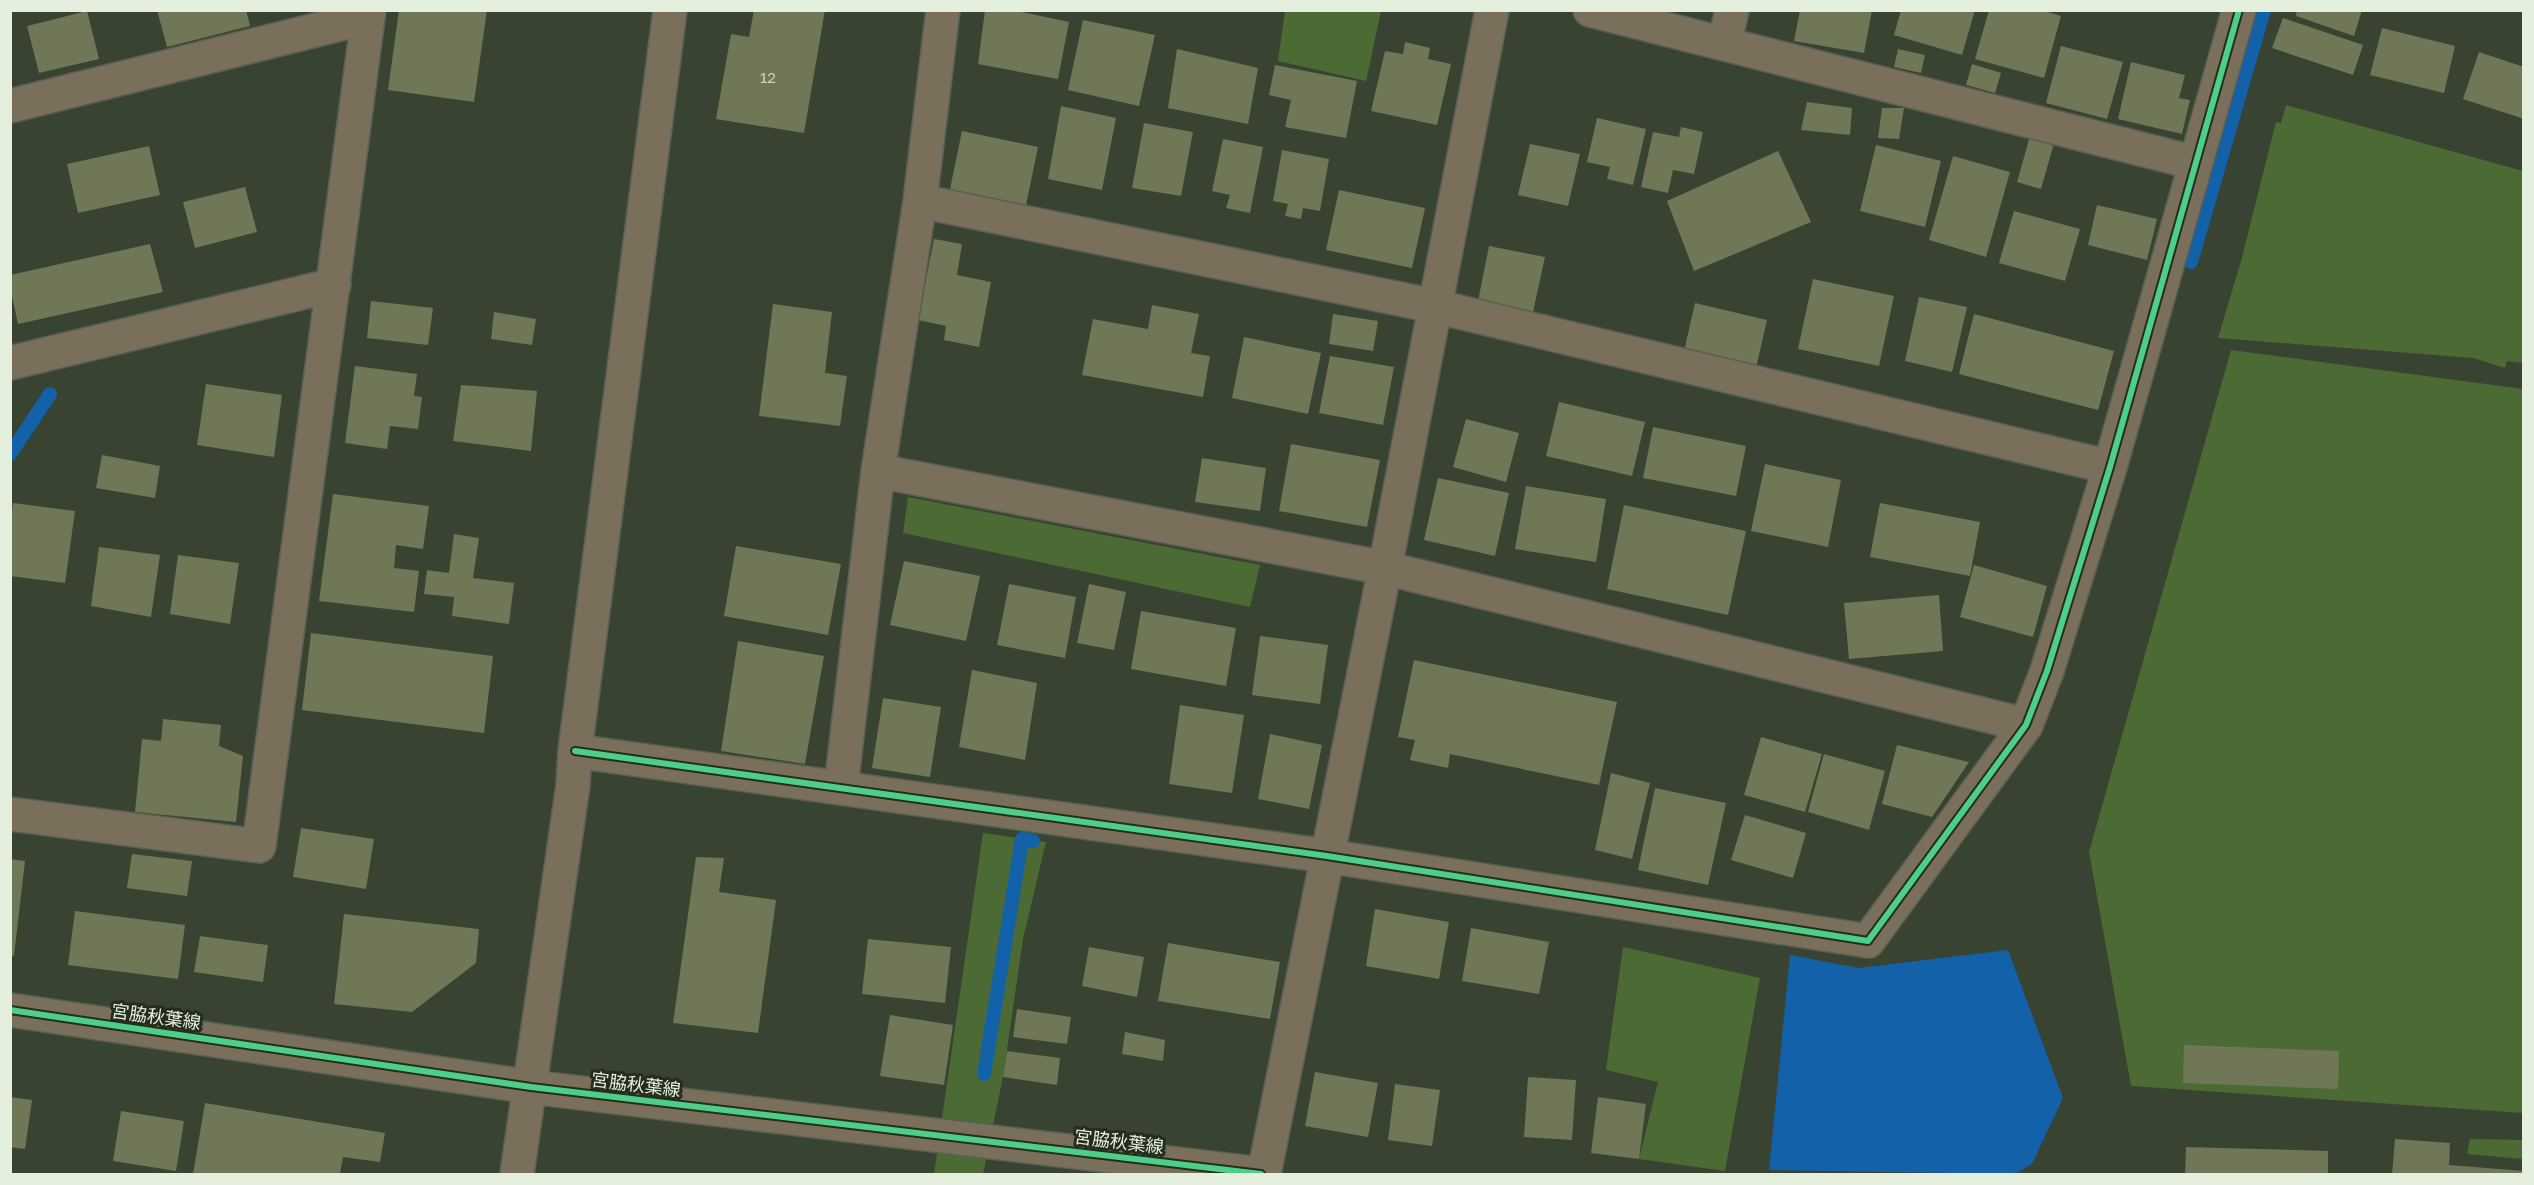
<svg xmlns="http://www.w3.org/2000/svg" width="2534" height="1185" font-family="'Golos Text','Noto Sans JP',sans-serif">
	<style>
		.green { fill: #4c6a34 }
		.water { fill: #1361a9 }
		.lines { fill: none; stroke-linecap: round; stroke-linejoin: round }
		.stream { stroke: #1361a9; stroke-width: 14 }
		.building { fill: #707756 }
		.minor-casing { stroke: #586052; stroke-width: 36 }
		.minor { stroke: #7a6f5b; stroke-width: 33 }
		.cycleway-casing { stroke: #242d1e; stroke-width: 10 }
		.cycleway { stroke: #4dcf88; stroke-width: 6 }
		.labels { text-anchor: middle; stroke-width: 6; stroke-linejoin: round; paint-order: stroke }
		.number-label { font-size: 15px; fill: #c7d2bb }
		.street-label { font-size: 18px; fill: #e4f0dd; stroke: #242d1e }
	</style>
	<rect width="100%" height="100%" fill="#384331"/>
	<!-- green -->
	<path class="green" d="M 1285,11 L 1381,11 L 1366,81 L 1278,61 Z
		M 2286,105 L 2523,171 L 2523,363 L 2507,361 L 2505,368 L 2473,358 L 2218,338 L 2241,261 L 2276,122 L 2281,123 Z
		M 2231,350 L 2523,389 L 2523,1113 L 2131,1086 L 2089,852 Z
		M 908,497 L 1260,565 L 1250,607 L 903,533 Z
		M 983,833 L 1046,842 L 1023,939 L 1003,1077 L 983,1174 L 934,1174 Z
		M 1623,947 L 1760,978 L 1725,1171 L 1639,1159 L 1658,1082 L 1606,1070 Z
		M 2470,1139 L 2523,1140 L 2523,1159 L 2467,1154 Z"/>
	<!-- water -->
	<path class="water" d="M 2008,950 L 2063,1098 L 2032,1164 L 2014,1174 L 1769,1170 L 1790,955 L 1859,968 Z"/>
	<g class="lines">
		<!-- stream -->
		<path class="stream" d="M 2191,262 L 2264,10
			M 10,454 L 50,394
			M 984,1074 L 1022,839 L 1033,841"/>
	</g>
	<!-- building -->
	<path class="building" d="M 157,10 L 246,10 L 250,26 L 167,47 Z
		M 399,10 L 487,10 L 474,102 L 388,90 Z
		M 754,10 L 825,10 L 804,133 L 716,119 L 731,34 L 749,37 Z
		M 985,10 L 1013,10 L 1069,22 L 1058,79 L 978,64 Z
		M 1800,10 L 1872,10 L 1864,53 L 1794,41 Z
		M 1901,10 L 1975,10 L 1962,55 L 1894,35 Z
		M 1989,10 L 2041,10 L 2061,16 L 2044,78 L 1975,59 Z
		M 2297,10 L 2362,10 L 2354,36 L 2296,16 Z
		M 87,11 L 99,59 L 39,73 L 27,26 Z
		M 2283,18 L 2363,45 L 2353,75 L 2272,48 Z
		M 1083,20 L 1155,35 L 1139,106 L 1068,90 Z
		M 2382,28 L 2455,46 L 2444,93 L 2370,75 Z
		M 1405,42 L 1430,48 L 1428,59 L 1451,64 L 1437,125 L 1371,111 L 1385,51 L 1403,54 Z
		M 2061,46 L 2123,62 L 2107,119 L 2046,103 Z
		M 1177,49 L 1258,68 L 1248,124 L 1168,108 Z
		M 1898,49 L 1925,55 L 1921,73 L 1894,67 Z
		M 2479,52 L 2524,67 L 2524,119 L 2463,99 Z
		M 2131,62 L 2185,75 L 2179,98 L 2190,100 L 2182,134 L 2118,119 Z
		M 1972,64 L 2001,73 L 1995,93 L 1966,85 Z
		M 1275,65 L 1357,81 L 1346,138 L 1285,127 L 1291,100 L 1269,95 Z
		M 1807,102 L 1852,108 L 1850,135 L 1801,130 Z
		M 1061,106 L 1116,118 L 1102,190 L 1048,179 Z
		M 1882,108 L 1904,108 L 1899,139 L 1878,138 Z
		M 1597,118 L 1646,129 L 1633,185 L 1607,179 L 1610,167 L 1587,162 Z
		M 1144,123 L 1193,132 L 1181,196 L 1132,188 Z
		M 1681,127 L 1703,132 L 1694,174 L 1673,170 L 1668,193 L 1641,187 L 1653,132 L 1679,137 Z
		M 962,131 L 1038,147 L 1025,210 L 949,194 Z
		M 2030,136 L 2054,143 L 2041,189 L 2017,182 Z
		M 1223,139 L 1263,147 L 1250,213 L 1226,208 L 1230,195 L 1212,191 Z
		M 1530,144 L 1580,154 L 1568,206 L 1518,195 Z
		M 1876,145 L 1941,161 L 1925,227 L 1860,211 Z
		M 149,146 L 160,195 L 78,213 L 67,164 Z
		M 1282,150 L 1329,159 L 1320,211 L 1303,208 L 1301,219 L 1285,216 L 1288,204 L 1273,201 Z
		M 1778,151 L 1811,222 L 1694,271 L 1667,201 Z
		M 1953,156 L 2010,172 L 1986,257 L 1929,240 Z
		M 245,187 L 257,232 L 195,248 L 183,202 Z
		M 1339,190 L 1425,208 L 1412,268 L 1326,250 Z
		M 2097,205 L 2157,219 L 2147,260 L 2088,245 Z
		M 2014,211 L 2080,229 L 2065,281 L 1999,263 Z
		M 934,239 L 962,244 L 957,275 L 991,282 L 979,347 L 944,340 L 946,326 L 918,320 Z
		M 150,244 L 163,292 L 18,324 L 10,287 L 10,275 Z
		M 1489,246 L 1545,257 L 1533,312 L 1478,301 Z
		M 1813,279 L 1894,296 L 1879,366 L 1798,349 Z
		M 1919,297 L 1967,307 L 1952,372 L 1905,361 Z
		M 371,301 L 433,308 L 428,345 L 367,338 Z
		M 1695,303 L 1767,320 L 1756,368 L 1684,351 Z
		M 773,304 L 832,312 L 825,373 L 847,376 L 840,426 L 759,416 Z
		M 1152,305 L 1199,314 L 1191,353 L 1210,356 L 1203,397 L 1082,375 L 1093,319 L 1148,329 Z
		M 494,312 L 536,319 L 532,345 L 491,339 Z
		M 1333,314 L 1378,321 L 1373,351 L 1329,344 Z
		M 1974,314 L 2114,351 L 2098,410 L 1959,374 Z
		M 1244,337 L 1321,353 L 1308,414 L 1232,398 Z
		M 1330,356 L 1394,367 L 1383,425 L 1319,413 Z
		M 355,366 L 417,374 L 414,396 L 422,397 L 418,429 L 390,426 L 387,449 L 345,443 Z
		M 206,384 L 282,395 L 274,457 L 197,445 Z
		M 461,385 L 537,391 L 531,451 L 453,441 Z
		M 1559,402 L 1645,422 L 1632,476 L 1546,456 Z
		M 1466,419 L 1519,433 L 1506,482 L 1453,467 Z
		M 1653,427 L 1746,446 L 1736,496 L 1643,478 Z
		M 1291,444 L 1380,460 L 1367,527 L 1279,511 Z
		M 102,455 L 160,466 L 155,498 L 96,488 Z
		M 1202,458 L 1266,468 L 1260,511 L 1195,502 Z
		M 1765,464 L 1841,480 L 1828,547 L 1751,531 Z
		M 1438,478 L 1509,493 L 1495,556 L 1424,540 Z
		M 1526,486 L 1606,499 L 1596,562 L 1515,549 Z
		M 333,494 L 429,506 L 423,549 L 396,545 L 394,568 L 419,571 L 414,612 L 319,601 Z
		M 13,503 L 75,511 L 65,583 L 10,576 L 10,526 Z
		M 1880,503 L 1980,522 L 1970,576 L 1870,557 Z
		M 1624,505 L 1746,531 L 1728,615 L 1607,589 Z
		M 454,534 L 479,538 L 473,578 L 514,583 L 509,624 L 452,616 L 454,597 L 424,594 L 427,570 L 449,573 Z
		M 736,546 L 841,564 L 828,635 L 724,616 Z
		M 99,547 L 160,555 L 151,617 L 91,606 Z
		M 178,555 L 239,563 L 230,624 L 170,614 Z
		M 904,561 L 980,576 L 966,641 L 890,625 Z
		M 1974,565 L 2047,586 L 2033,637 L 1960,617 Z
		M 1009,584 L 1076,597 L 1065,658 L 997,645 Z
		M 1089,584 L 1126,592 L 1114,650 L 1077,643 Z
		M 1939,595 L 1943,651 L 1849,659 L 1844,603 Z
		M 1141,611 L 1236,628 L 1226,686 L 1131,669 Z
		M 311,633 L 493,656 L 484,733 L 302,710 Z
		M 1260,636 L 1328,645 L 1320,704 L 1252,695 Z
		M 738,641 L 824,656 L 805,764 L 721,751 Z
		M 1414,660 L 1617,702 L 1599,785 L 1450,754 L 1448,768 L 1410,760 L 1415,740 L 1398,737 Z
		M 972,670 L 1037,683 L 1025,760 L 959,747 Z
		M 883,698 L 941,707 L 930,777 L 872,768 Z
		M 1180,705 L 1244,715 L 1232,793 L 1169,784 Z
		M 163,719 L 221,725 L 219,746 L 243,756 L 236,822 L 135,812 L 142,739 L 161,741 Z
		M 1270,734 L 1322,745 L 1309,809 L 1258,799 Z
		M 1761,737 L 1822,754 L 1805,812 L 1744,795 Z
		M 1897,745 L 1969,762 L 1932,817 L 1882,804 Z
		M 1824,754 L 1885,771 L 1869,830 L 1808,812 Z
		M 1611,773 L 1650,783 L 1632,859 L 1595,850 Z
		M 1655,788 L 1726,803 L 1708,885 L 1638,870 Z
		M 1745,815 L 1806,833 L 1793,878 L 1731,860 Z
		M 301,828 L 374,839 L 366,889 L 293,877 Z
		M 132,854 L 192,861 L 187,896 L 127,888 Z
		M 696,857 L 724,858 L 719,892 L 776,900 L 758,1033 L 673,1023 Z
		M 10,859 L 25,861 L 14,956 L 10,955 Z
		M 1375,909 L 1449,922 L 1439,979 L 1366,966 Z
		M 75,911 L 185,925 L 178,979 L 68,965 Z
		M 344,914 L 479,929 L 476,963 L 412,1012 L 334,1004 Z
		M 1471,928 L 1549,942 L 1539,994 L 1462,981 Z
		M 200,936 L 268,945 L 263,982 L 194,972 Z
		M 868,939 L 951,947 L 945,1003 L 862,994 Z
		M 1168,943 L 1280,962 L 1270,1019 L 1158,1001 Z
		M 1089,947 L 1144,957 L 1137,997 L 1082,986 Z
		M 1017,1009 L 1071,1017 L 1067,1044 L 1013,1037 Z
		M 890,1015 L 953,1025 L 944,1085 L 880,1076 Z
		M 1125,1032 L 1165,1040 L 1163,1061 L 1122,1054 Z
		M 2184,1045 L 2339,1051 L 2338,1089 L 2183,1083 Z
		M 1007,1051 L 1060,1058 L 1057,1085 L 1003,1077 Z
		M 1315,1072 L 1378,1083 L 1368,1137 L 1305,1126 Z
		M 1528,1077 L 1576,1080 L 1572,1140 L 1524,1137 Z
		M 1395,1084 L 1440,1090 L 1432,1146 L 1388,1140 Z
		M 10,1097 L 32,1100 L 25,1149 L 10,1147 Z
		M 1598,1097 L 1646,1104 L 1639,1159 L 1591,1153 Z
		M 205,1103 L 385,1133 L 380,1162 L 343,1157 L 340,1174 L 193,1174 Z
		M 121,1111 L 184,1121 L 176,1171 L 113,1161 Z
		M 2395,1139 L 2450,1143 L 2449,1165 L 2524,1171 L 2524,1174 L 2392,1174 Z
		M 2186,1147 L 2328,1151 L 2328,1174 L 2185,1174 Z"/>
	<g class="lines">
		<!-- minor casing -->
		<g class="minor-casing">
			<path id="minor" d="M 1590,10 L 2196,163
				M 1724,44 L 1732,10
				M 10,106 L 368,17
				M 920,201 L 1434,306 L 2110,467
				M 10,363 L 334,285
				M 878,471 L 1385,568 L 2026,725
				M 575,751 L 1327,856 L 1868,941 L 2026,725 L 2047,671 L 2110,467 L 2239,10
				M 841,787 L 878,471 L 920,201 L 943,10
				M 10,814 L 259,846 L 369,10
				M 10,1010 L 531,1087 L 1261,1174
				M 517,1174 L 573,785 L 575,751 L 670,10
				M 1264,1174 L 1385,568 L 1492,10"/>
		</g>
		<!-- minor -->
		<use href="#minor" class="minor"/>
		<!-- cycleway casing -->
		<g class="cycleway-casing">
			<path id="cycleway" d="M 575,751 L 1327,856 L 1868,941 L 2026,725 L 2047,671 L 2110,467 L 2239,10
				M 10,1010 L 531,1087 L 1261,1174"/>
		</g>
		<!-- cycleway -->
		<use href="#cycleway" class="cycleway"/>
	</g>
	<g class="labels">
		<!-- number labels -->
		<g class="number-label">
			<text x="768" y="83">12</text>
		</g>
		<!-- street labels -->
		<g class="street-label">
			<text transform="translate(156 1017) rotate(8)" y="6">宮脇秋葉線</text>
			<text transform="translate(636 1085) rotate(7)" y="6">宮脇秋葉線</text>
			<text transform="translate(1119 1142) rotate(7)" y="6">宮脇秋葉線</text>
		</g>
	</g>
	<!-- border -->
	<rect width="2534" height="1185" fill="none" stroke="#e4f0dd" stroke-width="24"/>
</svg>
